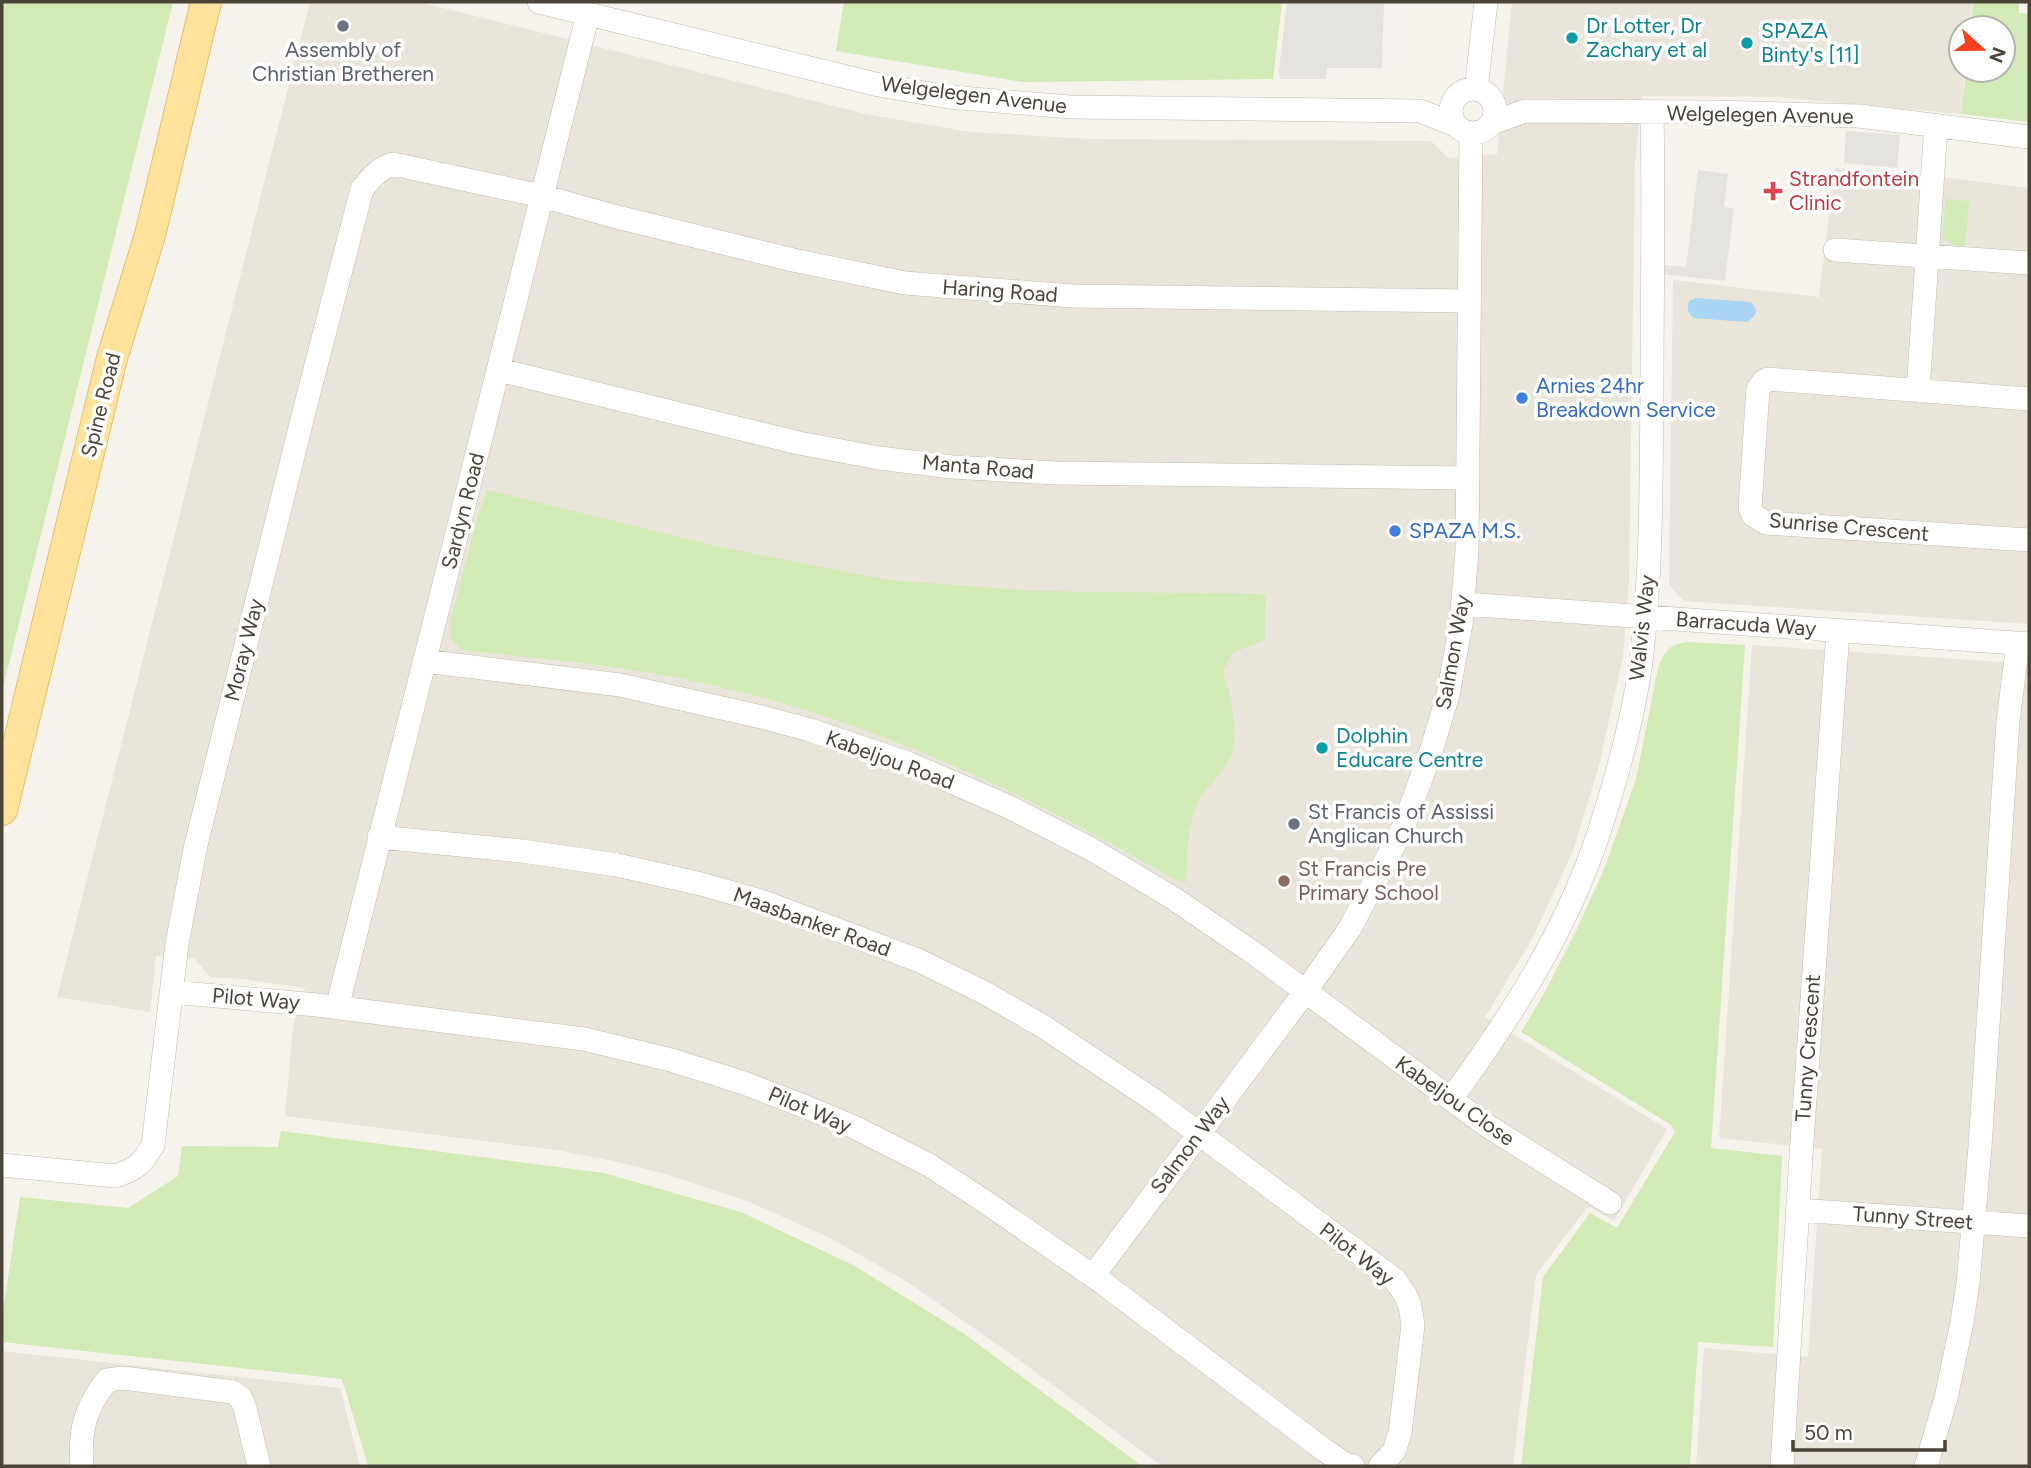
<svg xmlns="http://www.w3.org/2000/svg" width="2031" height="1468" font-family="Figtree,sans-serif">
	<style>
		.residential { fill: #eae5da }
		.green { fill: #d2eab5 }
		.parking { fill: #e5e3e0 }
		.water { fill: #a9d4f2 }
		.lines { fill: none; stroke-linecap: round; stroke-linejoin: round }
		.minor-casing { stroke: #c2bbae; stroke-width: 24 }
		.major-casing { stroke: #e6c16a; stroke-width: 32 }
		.minor { stroke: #fff; stroke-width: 23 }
		.major { stroke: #ffe39c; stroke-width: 30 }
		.worship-dot { fill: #6b7280; stroke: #fff; stroke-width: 2.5 }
		.culture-dot { fill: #0f9aa8; stroke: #fff; stroke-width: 2.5 }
		.health-dot { fill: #e0444e; stroke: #fff; stroke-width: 2.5 }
		.shop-dot { fill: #3f7fe0; stroke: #fff; stroke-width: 2.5 }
		.education-dot { fill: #8d6e63; stroke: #fff; stroke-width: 2.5 }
		.labels { text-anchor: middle; stroke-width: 7; stroke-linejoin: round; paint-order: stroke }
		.culture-label { font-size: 21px; fill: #0d838f; stroke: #fff; text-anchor: start }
		.worship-label { font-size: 21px; fill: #5b616d; stroke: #fff }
		.street-label { font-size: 21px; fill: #4b4439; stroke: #fff }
		.health-label { font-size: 21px; fill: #be3a42; stroke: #fff; text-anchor: start }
		.shop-label { font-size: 21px; fill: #366cbe; stroke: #fff; text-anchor: start }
		.education-label { font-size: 21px; fill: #785e54; stroke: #fff; text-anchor: start }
	</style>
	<rect width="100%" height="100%" fill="#f6f3ec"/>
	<!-- residential -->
	<path class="residential" d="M 310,2 L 419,2 L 866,114 L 970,132 L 1092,139 L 1431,141 L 1448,158 L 1497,154 L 1512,2 L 1972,2 L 1969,28 L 1961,28 L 1961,70 L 1965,70 L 1961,114 L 1776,97 L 1642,96 L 1635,162 L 1629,580 L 1623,656 L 1600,762 L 1573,851 L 1532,939 L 1485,1017 L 1667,1129 L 1614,1221 L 1588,1206 L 1536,1275 L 1513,1466 L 1162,1466 L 1007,1351 L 904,1280 L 828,1237 L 747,1201 L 665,1174 L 609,1160 L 556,1150 L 285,1116 L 293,1026 L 305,988 L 242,979 L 210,977 L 195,959 L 156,956 L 150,1012 L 57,997 Z
		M 1835,168 L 1912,173 L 2029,188 L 2029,624 L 1684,601 L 1669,585 L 1673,280 L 1819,297 Z
		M 1752,645 L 2029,664 L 2029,1466 L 1696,1466 L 1704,1348 L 1808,1357 L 1822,1149 L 1719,1138 Z
		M 2,1351 L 340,1388 L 360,1466 L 2,1466 Z"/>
	<!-- green -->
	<path class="green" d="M 2,2 L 173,2 L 2,692 Z
		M 844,2 L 1282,2 L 1273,79 L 1023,82 L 836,51 Z
		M 1973,2 L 2019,2 L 2019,13 L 2029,14 L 2029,122 L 1961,114 L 1966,70 L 2003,70 L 2003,28 L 1970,28 Z
		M 1946,199 L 1969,201 L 1965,246 C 1956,245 1949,245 1942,238 Z
		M 487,490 L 721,547 L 888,580 L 1035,591 L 1266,594 L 1265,640 L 1232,653 L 1223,671 C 1230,697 1242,736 1228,762 C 1219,778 1203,789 1196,806 C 1186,831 1188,856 1186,882 L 1173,879 C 1019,789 859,714 683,679 C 611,664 534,658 461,650 L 451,639 L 451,618 L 478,515 Z
		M 1687,642 L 1745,645 L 1711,1148 L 1782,1156 L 1773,1347 L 1698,1342 L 1690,1466 L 1521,1466 L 1543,1277 L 1590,1213 L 1617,1228 L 1675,1132 L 1671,1125 L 1521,1032 L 1545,992 L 1575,933 L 1605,867 L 1636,779 L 1658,668 C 1665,651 1668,645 1687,642 Z
		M 281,1131 L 604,1173 L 741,1212 L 855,1266 L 966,1335 L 1142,1466 L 368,1466 L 342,1379 L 2,1342 L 2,1318 L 20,1197 L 128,1208 L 178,1176 L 182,1146 L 278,1147 Z"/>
	<!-- parking -->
	<path class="parking" d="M 1287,2 L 1384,2 L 1382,68 L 1327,68 L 1326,79 L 1280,79 L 1279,71 Z
		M 1846,131 L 1900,135 L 1897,168 L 1844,163 Z
		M 1698,170 L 1728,174 L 1724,207 L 1734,208 L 1725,281 L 1653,273 L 1654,264 L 1686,267 Z"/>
	<!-- water -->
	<path class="water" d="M 1696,298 L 1751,302 C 1759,311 1756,316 1747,322 L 1694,318 C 1687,313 1687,309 1689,301 Z"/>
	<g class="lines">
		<!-- minor casing -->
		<g class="minor-casing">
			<path id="minor" d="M 539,2 L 879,85 L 949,97 L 1070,107 L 1420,111 L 1456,125
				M 1476,89 L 1486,2
				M1451 111a22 22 0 1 1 44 0a22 22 0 1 1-44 0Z
				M 1492,123 L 1525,111 L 1716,112 L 1858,116 L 2029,137
				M 1835,250 L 2029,263
				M 499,370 L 799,443 L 879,458 L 952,467 L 1056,473 L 1468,478
				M 1918,391 L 1936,126
				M 2029,399 L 1768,379 L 1764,381 L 1758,389 L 1750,508 L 1753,515 L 1766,523 L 2029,540
				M 1464,604 L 2029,644
				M 424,661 L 620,685 L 762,717 L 810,730 L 910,764 L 1007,806 L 1091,849 L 1173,898 L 1255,954 L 1486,1125 L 1610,1203
				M 379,837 L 522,851 L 617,865 L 701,884 L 761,901 L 920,961 L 985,993 L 1044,1027 L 1158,1103 L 1395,1280 L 1405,1294 L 1410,1306 L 1413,1325 L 1400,1433 L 1394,1451 L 1380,1466
				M 172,992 L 317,1005 L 584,1039 L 671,1060 L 744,1083 L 806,1107 L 854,1127 L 929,1165 L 987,1203 L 1103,1283 L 1323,1449 L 1345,1464 L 1353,1466
				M 337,1008 L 588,14
				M 1451,1099 C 1511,1017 1567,930 1599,832 C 1617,777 1633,720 1641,662 C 1652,571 1651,479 1652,387 C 1652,296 1654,204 1652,112
				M 2,1165 L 115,1176 C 137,1169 142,1164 153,1145 L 177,944 L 195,849 L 307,400 L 362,189 C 372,177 378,169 393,164 L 542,196 L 613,216 L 793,260 L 905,283 L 1073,296 L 1469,301
				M 1797,1210 L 2029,1226
				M 1093,1276 L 1305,992 L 1350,928 L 1403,828 L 1431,751 L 1448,695 L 1461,624 L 1467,551 L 1471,133
				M 82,1466 C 79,1430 85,1409 107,1380 L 123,1378 L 233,1392 L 241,1398 L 245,1408 L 259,1466
				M 1782,1466 L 1801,1156 L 1838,631
				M 1926,1466 L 1946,1398 L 1962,1322 L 1968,1283 L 1980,1147 L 2008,721 L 2018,643"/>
		</g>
		<!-- major casing -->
		<g class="major-casing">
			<path id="major" d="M 2,810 L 112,358 L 150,235 L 206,2"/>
		</g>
		<!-- minor -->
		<use href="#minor" class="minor"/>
		<!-- major -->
		<use href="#major" class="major"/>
	</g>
	<!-- markers -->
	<g class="worship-dot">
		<circle cx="343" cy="26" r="7"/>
		<circle cx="1294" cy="824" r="7"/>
	</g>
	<g class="culture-dot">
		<circle cx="1572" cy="38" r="7"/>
		<circle cx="1747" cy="43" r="7"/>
		<circle cx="1322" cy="748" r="7"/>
	</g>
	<path class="health-dot" d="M1769.5 180.5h7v7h7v7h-7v7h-7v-7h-7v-7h7z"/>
	<g class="shop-dot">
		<circle cx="1522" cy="398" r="7"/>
		<circle cx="1395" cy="531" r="7"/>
	</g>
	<circle class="education-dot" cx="1284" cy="881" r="7"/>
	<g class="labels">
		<!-- culture labels -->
		<g class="culture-label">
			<text x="1586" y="33">Dr Lotter, Dr<tspan x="1586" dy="24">Zachary et al</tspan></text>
			<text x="1761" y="38">SPAZA<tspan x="1761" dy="24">Binty's [11]</tspan></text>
			<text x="1336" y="743">Dolphin<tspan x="1336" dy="24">Educare Centre</tspan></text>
		</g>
		<!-- worship labels -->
		<g class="worship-label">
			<text x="343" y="57">Assembly of<tspan x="343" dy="24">Christian Bretheren</tspan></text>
			<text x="1308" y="819" text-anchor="start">St Francis of Assissi<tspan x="1308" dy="24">Anglican Church</tspan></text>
		</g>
		<!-- street labels -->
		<g class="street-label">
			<text transform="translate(974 95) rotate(7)" y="7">Welgelegen Avenue</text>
			<text transform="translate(1760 115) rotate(1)" y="7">Welgelegen Avenue</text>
			<text transform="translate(1000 291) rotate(4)" y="7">Haring Road</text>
			<text transform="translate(101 405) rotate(-76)" y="7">Spine Road</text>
			<text transform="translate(978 467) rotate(5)" y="7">Manta Road</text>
			<text transform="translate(463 511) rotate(-76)" y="7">Sardyn Road</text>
			<text transform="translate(1849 527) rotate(5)" y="7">Sunrise Crescent</text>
			<text transform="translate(1746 624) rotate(4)" y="7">Barracuda Way</text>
			<text transform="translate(1642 628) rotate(-84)" y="7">Walvis Way</text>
			<text transform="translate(244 650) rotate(-76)" y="7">Moray Way</text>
			<text transform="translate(1453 652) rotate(-80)" y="7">Salmon Way</text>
			<text transform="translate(890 760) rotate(20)" y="7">Kabeljou Road</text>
			<text transform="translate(812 922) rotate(20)" y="7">Maasbanker Road</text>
			<text transform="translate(256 999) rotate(5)" y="7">Pilot Way</text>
			<text transform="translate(1808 1048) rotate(-86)" y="7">Tunny Crescent</text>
			<text transform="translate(1455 1101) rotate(35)" y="7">Kabeljou Close</text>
			<text transform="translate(810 1110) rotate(23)" y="7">Pilot Way</text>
			<text transform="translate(1190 1145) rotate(-53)" y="7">Salmon Way</text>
			<text transform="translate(1913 1218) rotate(4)" y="7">Tunny Street</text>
			<text transform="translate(1357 1254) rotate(38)" y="7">Pilot Way</text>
		</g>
		<!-- health labels -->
		<g class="health-label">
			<text x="1789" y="186">Strandfontein<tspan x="1789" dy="24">Clinic</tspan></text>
		</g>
		<!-- shop labels -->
		<g class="shop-label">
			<text x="1536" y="393">Arnies 24hr<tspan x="1536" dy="24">Breakdown Service</tspan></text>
			<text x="1409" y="538">SPAZA M.S.</text>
		</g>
		<!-- education labels -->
		<g class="education-label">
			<text x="1298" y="876">St Francis Pre<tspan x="1298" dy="24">Primary School</tspan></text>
		</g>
	</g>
	<!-- border -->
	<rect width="2031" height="1468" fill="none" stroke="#4b4439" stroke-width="7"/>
	<!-- north arrow -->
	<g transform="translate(1982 49) rotate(111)"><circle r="33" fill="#ffffff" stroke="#b7b4b0" stroke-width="2"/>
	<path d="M0-5L12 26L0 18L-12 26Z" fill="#fc3f1d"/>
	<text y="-10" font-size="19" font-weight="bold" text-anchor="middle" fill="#4b4439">N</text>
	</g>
	<!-- scale -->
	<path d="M1793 1440v10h152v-10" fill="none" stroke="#4b4439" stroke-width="3.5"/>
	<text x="1804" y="1440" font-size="21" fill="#4b4439" stroke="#ffffff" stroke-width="5" paint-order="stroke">50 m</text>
</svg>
